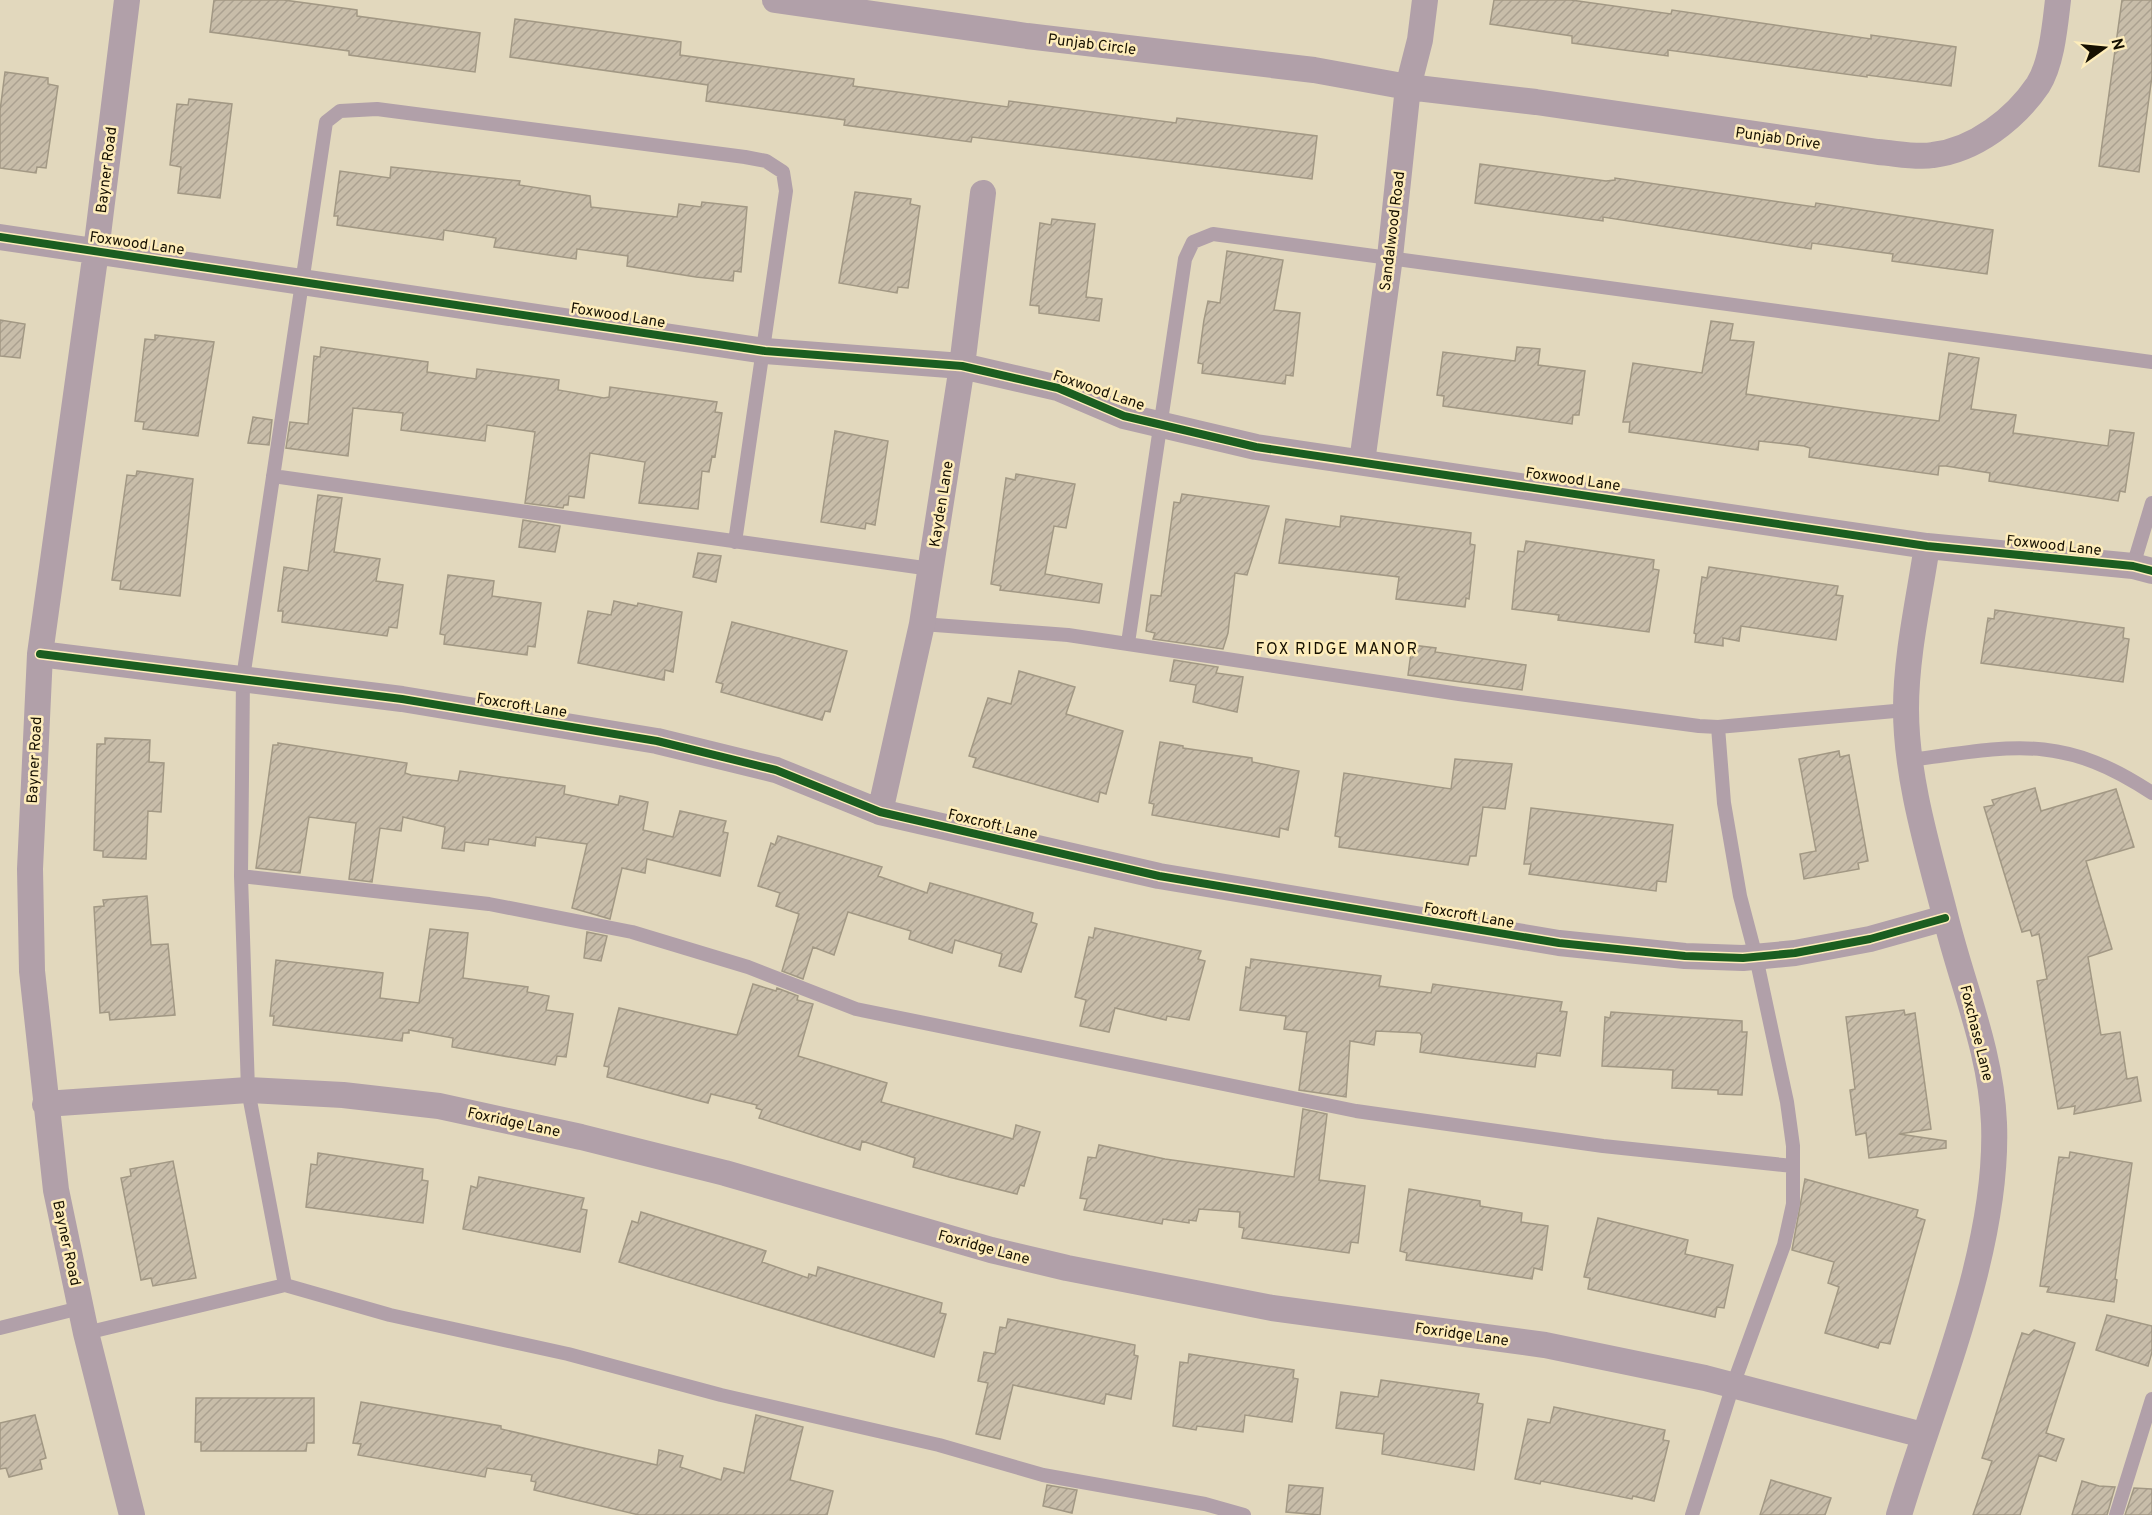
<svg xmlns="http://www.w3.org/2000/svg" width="2152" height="1515" font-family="Overpass,sans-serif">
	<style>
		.building { fill: url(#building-hatch); stroke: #a29884; stroke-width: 1.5 }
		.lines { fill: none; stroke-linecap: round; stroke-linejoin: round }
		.lane { stroke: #b1a0a9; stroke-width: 14 }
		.street { stroke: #b1a0a9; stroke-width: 26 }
		.cycleway-casing { stroke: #feedbb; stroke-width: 11 }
		.cycleway { stroke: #1b5e20; stroke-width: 8 }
		.labels { text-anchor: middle; stroke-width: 5; stroke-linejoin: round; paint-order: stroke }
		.street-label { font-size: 15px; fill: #161001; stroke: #feedbb }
		.neighbourhood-label { font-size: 16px; letter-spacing: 1.5px; fill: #161001; stroke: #feedbb }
	</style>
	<defs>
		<pattern id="building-hatch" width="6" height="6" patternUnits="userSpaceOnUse" patternTransform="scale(1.5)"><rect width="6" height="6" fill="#c8bda9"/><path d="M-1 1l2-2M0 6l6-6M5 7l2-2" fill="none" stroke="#aba190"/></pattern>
	</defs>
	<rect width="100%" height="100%" fill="#e2d8bd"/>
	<!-- building -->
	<path class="building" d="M 214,0 L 284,0 L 357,10 L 357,16 L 480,33 L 475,72 L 349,55 L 349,51 L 210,32 Z
		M 1494,0 L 1571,0 L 1671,14 L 1672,10 L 1871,39 L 1871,35 L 1956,47 L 1951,86 L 1867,75 L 1867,77 L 1668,50 L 1668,56 L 1572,43 L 1572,36 L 1490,24 Z
		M 2122,0 L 2152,0 L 2152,76 L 2139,172 L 2099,166 Z
		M 515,19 L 681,42 L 680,55 L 854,79 L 853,86 L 1008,107 L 1009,101 L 1176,123 L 1177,118 L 1317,136 L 1312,179 L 972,137 L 971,142 L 844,125 L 845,120 L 706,101 L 708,85 L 510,57 Z
		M 5,72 L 48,78 L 48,84 L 58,86 L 46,168 L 37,167 L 36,173 L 0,168 L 0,111 Z
		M 189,99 L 232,104 L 220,198 L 178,193 L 181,167 L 170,165 L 177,104 L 188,105 Z
		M 1480,164 L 1606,181 L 1615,180 L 1615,178 L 1815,207 L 1816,203 L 1993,230 L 1987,274 L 1892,261 L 1893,254 L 1812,243 L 1811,249 L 1603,217 L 1603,221 L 1475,203 Z
		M 391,167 L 520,181 L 519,185 L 590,196 L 591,207 L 677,217 L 679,204 L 701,207 L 702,202 L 747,207 L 741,272 L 734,271 L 733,281 L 696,277 L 627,266 L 628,256 L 577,249 L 576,259 L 494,247 L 496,238 L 444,230 L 443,240 L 337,225 L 338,216 L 334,216 L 340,171 L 390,178 Z
		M 855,192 L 911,199 L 910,204 L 920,206 L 908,288 L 898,287 L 897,293 L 839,283 Z
		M 1052,219 L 1095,224 L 1086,297 L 1102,299 L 1099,321 L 1039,313 L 1039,306 L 1030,305 L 1040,223 L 1051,225 Z
		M 1227,251 L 1283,260 L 1274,310 L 1300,313 L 1293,376 L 1286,375 L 1285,384 L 1202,373 L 1203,364 L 1198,363 L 1204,320 L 1208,301 L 1220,303 Z
		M 0,320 L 25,324 L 20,358 L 0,356 Z
		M 1711,321 L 1733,324 L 1730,340 L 1754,342 L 1746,394 L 1856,410 L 1939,421 L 1949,353 L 1979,358 L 1971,409 L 2016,415 L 2013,433 L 2108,446 L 2110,430 L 2134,433 L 2125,492 L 2120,491 L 2118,501 L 1989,481 L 1990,473 L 1946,466 L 1939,466 L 1938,475 L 1809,457 L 1810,448 L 1804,446 L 1759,441 L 1758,450 L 1629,432 L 1630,422 L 1623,422 L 1633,363 L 1702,373 Z
		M 155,335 L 214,342 L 198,436 L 143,429 L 144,422 L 135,421 L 145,339 L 155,340 Z
		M 321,347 L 428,362 L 427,372 L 476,379 L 477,369 L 559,380 L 558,390 L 604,398 L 609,397 L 610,387 L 717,402 L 715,412 L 722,413 L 715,457 L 712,456 L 709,472 L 702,471 L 698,509 L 639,503 L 645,462 L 590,453 L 584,498 L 569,496 L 568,505 L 564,505 L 563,508 L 525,503 L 535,432 L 487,425 L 485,441 L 401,430 L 403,413 L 353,408 L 348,456 L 286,448 L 290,422 L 308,424 L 314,356 L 320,357 Z
		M 1517,347 L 1540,349 L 1538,365 L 1585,371 L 1579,415 L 1573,415 L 1572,424 L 1443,406 L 1444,396 L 1437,395 L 1443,352 L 1515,361 Z
		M 253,417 L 272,420 L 269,445 L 248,443 Z
		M 835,431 L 888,441 L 875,525 L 866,523 L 865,529 L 821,522 Z
		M 137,471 L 193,479 L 180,596 L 120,589 L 121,581 L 112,580 L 127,475 L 136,476 Z
		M 1016,474 L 1075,484 L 1066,528 L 1054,526 L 1045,574 L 1102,584 L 1099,603 L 1000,590 L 1001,586 L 991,584 L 1006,478 L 1015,480 Z
		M 1182,494 L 1269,506 L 1247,575 L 1235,573 L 1228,633 L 1223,649 L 1153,639 L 1155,633 L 1146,631 L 1151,595 L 1161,596 L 1174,502 L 1180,503 Z
		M 318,495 L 342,498 L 334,552 L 380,559 L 376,581 L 403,585 L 397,628 L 389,627 L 387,636 L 282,622 L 283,611 L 278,611 L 284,567 L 308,571 Z
		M 1341,516 L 1471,533 L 1470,544 L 1475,545 L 1469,599 L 1466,598 L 1465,607 L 1396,599 L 1399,577 L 1279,563 L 1286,519 L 1340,527 Z
		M 523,520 L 560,526 L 555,552 L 519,547 Z
		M 1526,541 L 1654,560 L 1653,569 L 1659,570 L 1649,632 L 1558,620 L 1559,615 L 1512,609 L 1518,551 L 1524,552 Z
		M 698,553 L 721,556 L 716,582 L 693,577 Z
		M 1709,567 L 1838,586 L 1836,595 L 1843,596 L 1836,640 L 1741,626 L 1739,641 L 1723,638 L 1723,646 L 1695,642 L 1696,634 L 1694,633 L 1702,577 L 1707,578 Z
		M 448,575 L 494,581 L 492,596 L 541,603 L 535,647 L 528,646 L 527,655 L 444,644 L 445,635 L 440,634 Z
		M 614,601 L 637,606 L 638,603 L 682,612 L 673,672 L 665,670 L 664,680 L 578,663 L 588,611 L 611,615 Z
		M 1995,610 L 2124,628 L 2123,638 L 2129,639 L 2123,682 L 1981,663 L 1988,618 L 1994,619 Z
		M 732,622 L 847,651 L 830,712 L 825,711 L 822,720 L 721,692 L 723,684 L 716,682 Z
		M 1412,645 L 1436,648 L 1435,652 L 1526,665 L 1522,690 L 1408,675 Z
		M 1174,660 L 1218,667 L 1216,673 L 1243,677 L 1237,712 L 1193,702 L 1196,685 L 1170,681 Z
		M 1019,671 L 1075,687 L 1066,714 L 1123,731 L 1106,794 L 1100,792 L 1098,802 L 973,767 L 976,758 L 969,756 L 988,698 L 1011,704 Z
		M 105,738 L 150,740 L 149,762 L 164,763 L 161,812 L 148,811 L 146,859 L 103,857 L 103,851 L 94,850 L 97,744 L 105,744 Z
		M 1160,742 L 1183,746 L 1183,748 L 1252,758 L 1252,762 L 1299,771 L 1288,830 L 1280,828 L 1279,837 L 1152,815 L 1154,804 L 1149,803 Z
		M 278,743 L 407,763 L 405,773 L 411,775 L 458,781 L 460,771 L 565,786 L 564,794 L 618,805 L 620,796 L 648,802 L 643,830 L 673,837 L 680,811 L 726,821 L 723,832 L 728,833 L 720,876 L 647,859 L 645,873 L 622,868 L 610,919 L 572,908 L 587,844 L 536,837 L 535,846 L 489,839 L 488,845 L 465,842 L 464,851 L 442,848 L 445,827 L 403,817 L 401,831 L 380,828 L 372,882 L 349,879 L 356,823 L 309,817 L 300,873 L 256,868 L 273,745 L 278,745 Z
		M 1839,751 L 1840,757 L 1849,755 L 1868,861 L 1858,863 L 1859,869 L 1804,879 L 1800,854 L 1816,851 L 1799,759 Z
		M 1455,759 L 1512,764 L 1505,809 L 1483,807 L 1476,856 L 1470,856 L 1468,865 L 1339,847 L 1340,837 L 1335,836 L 1344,773 L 1451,789 Z
		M 2035,788 L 2041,811 L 2116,789 L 2134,847 L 2086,861 L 2112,949 L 2088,957 L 2101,1035 L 2120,1032 L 2127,1079 L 2137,1077 L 2141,1101 L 2074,1114 L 2075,1106 L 2058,1109 L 2037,981 L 2047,979 L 2039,934 L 2032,936 L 2030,930 L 2022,932 L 1984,807 L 1994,805 L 1992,800 Z
		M 1531,808 L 1673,825 L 1666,882 L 1657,881 L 1656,891 L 1529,874 L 1531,864 L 1524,864 Z
		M 778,836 L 882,867 L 878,876 L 927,893 L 930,883 L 1033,913 L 1031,922 L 1037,924 L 1021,972 L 999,966 L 1002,954 L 955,940 L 952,953 L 909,939 L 911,931 L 848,912 L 834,955 L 813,947 L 803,979 L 782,971 L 799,914 L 776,906 L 780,893 L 758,886 L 771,843 L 775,845 Z
		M 147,896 L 151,945 L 168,944 L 175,1015 L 110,1020 L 109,1012 L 100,1013 L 94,907 L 104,906 L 103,900 Z
		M 1095,928 L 1201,951 L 1198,959 L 1205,961 L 1189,1020 L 1167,1016 L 1166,1020 L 1115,1008 L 1109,1032 L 1080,1026 L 1086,1000 L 1075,997 L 1089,937 L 1093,938 Z
		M 430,929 L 468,933 L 463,978 L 528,987 L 527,992 L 549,996 L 546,1010 L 573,1014 L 566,1057 L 557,1056 L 555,1065 L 452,1047 L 453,1038 L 409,1030 L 409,1033 L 403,1033 L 402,1041 L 273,1025 L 274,1016 L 270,1016 L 276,960 L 383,973 L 380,998 L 419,1003 Z
		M 587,932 L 607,936 L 601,961 L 584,958 Z
		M 1251,959 L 1381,976 L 1379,986 L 1431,993 L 1433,984 L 1562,1002 L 1560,1011 L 1567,1012 L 1560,1056 L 1537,1053 L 1535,1067 L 1462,1058 L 1420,1052 L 1422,1036 L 1420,1033 L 1376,1031 L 1374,1045 L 1350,1041 L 1346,1097 L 1299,1090 L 1307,1032 L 1284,1029 L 1286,1016 L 1240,1010 L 1246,967 L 1250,968 Z
		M 753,984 L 776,991 L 777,988 L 798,996 L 797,1000 L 813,1004 L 798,1056 L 887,1083 L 881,1102 L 1013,1139 L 1016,1125 L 1040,1132 L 1024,1186 L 1020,1185 L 1017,1194 L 949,1177 L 913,1167 L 915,1158 L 862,1141 L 860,1150 L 759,1118 L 762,1110 L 756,1108 L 757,1105 L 711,1094 L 708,1103 L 607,1077 L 609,1067 L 604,1066 L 619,1008 L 737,1035 Z
		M 1904,1010 L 1905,1015 L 1915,1013 L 1931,1129 L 1899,1134 L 1946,1141 L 1946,1148 L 1869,1158 L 1866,1133 L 1856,1135 L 1850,1090 L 1855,1089 L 1846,1017 Z
		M 1611,1012 L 1742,1021 L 1742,1032 L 1747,1032 L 1742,1095 L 1718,1094 L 1718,1090 L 1672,1088 L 1673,1070 L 1602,1066 L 1605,1017 L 1610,1018 Z
		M 1303,1109 L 1327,1114 L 1319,1180 L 1365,1186 L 1358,1243 L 1351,1242 L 1349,1253 L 1242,1238 L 1244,1228 L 1239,1227 L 1240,1212 L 1199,1209 L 1196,1221 L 1189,1220 L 1189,1223 L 1163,1219 L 1162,1224 L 1084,1210 L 1087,1199 L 1080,1198 L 1088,1157 L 1096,1158 L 1099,1145 L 1165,1159 L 1294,1177 Z
		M 2070,1152 L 2132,1163 L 2115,1279 L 2117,1280 L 2114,1302 L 2047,1292 L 2049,1287 L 2040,1286 L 2059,1157 L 2069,1158 Z
		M 318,1153 L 423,1169 L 422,1180 L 428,1181 L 423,1223 L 306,1207 L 311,1164 L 317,1165 Z
		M 173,1161 L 196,1278 L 153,1286 L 151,1278 L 141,1280 L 121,1178 L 131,1176 L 130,1169 Z
		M 479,1177 L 584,1198 L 581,1209 L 587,1210 L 580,1252 L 463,1229 L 471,1186 L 477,1188 Z
		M 1805,1179 L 1918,1210 L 1916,1217 L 1925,1220 L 1890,1344 L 1880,1342 L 1878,1348 L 1825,1333 L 1839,1287 L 1828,1283 L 1834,1262 L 1792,1250 Z
		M 1409,1189 L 1480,1201 L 1480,1206 L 1522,1213 L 1521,1222 L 1548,1226 L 1542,1270 L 1534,1268 L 1532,1279 L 1406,1260 L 1407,1253 L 1400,1251 Z
		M 641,1212 L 766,1251 L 762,1262 L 808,1278 L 809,1274 L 816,1276 L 818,1267 L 942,1303 L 940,1313 L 946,1314 L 934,1357 L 619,1262 L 632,1221 L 638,1223 Z
		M 1598,1218 L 1688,1240 L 1685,1254 L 1733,1265 L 1724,1308 L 1717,1307 L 1715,1317 L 1588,1289 L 1590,1278 L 1584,1277 Z
		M 2107,1315 L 2152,1326 L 2152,1352 L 2148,1366 L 2096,1350 Z
		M 1008,1319 L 1135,1345 L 1134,1355 L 1138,1356 L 1131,1399 L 1106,1394 L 1104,1404 L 1013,1385 L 1000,1439 L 976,1434 L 988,1383 L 978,1381 L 984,1352 L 995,1354 L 1000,1327 L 1006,1328 Z
		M 2034,1330 L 2075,1343 L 2046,1433 L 2064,1439 L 2056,1461 L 2039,1455 L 2020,1515 L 1973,1515 L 1992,1461 L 1982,1458 L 2014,1357 L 2022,1333 L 2029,1335 Z
		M 1189,1354 L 1294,1370 L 1293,1378 L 1298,1379 L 1292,1422 L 1245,1415 L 1243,1432 L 1197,1426 L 1196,1430 L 1173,1426 L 1180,1362 L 1188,1363 Z
		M 1381,1380 L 1479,1394 L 1477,1403 L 1483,1404 L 1474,1470 L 1382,1454 L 1384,1434 L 1336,1428 L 1341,1392 L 1378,1397 Z
		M 196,1398 L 314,1398 L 314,1443 L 307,1443 L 306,1451 L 201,1451 L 201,1442 L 195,1442 Z
		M 361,1402 L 501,1426 L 501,1429 L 657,1465 L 659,1450 L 683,1456 L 680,1467 L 721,1480 L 724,1468 L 744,1473 L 756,1415 L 803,1427 L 790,1480 L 833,1491 L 827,1515 L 639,1515 L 534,1490 L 536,1482 L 531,1481 L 532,1475 L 487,1468 L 485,1477 L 358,1455 L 361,1444 L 353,1443 Z
		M 1554,1407 L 1665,1430 L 1663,1440 L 1669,1441 L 1654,1501 L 1633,1496 L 1632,1499 L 1541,1481 L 1540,1484 L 1515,1479 L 1528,1419 L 1550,1423 Z
		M 35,1415 L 46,1458 L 40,1460 L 42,1469 L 9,1477 L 6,1468 L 0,1469 L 0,1423 Z
		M 1771,1480 L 1831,1498 L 1825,1515 L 1760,1515 Z
		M 2082,1481 L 2099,1486 L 2115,1487 L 2107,1515 L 2072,1515 Z
		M 1047,1485 L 1077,1490 L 1072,1513 L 1043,1506 Z
		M 1289,1485 L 1323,1488 L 1320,1515 L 1286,1512 Z
		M 2134,1488 L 2152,1489 L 2152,1515 L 2125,1515 Z"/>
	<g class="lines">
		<!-- lane -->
		<path class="lane" d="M 273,476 L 931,569
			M 735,542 L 786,191 L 783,172 L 766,161 L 745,157 L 377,109 L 340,111 L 326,122 L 243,678 L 241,876 L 248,1090 L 285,1285 L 390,1315 L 568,1354 L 721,1395 L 939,1445 L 1043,1475 L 1205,1504 L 1244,1515
			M 2133,566 L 2152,503
			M 922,624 L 1068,635 L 1459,694 L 1699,726 L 1718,727 L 1906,710
			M 1128,643 L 1185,259 L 1193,242 L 1213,234 L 2152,362
			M 1911,760 C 2012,746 2062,733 2152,793
			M 241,876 L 489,904 L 632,932 L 748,967 L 856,1009 L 1356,1111 L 1603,1146 L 1793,1166
			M 0,1328 L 80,1308
			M 86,1333 L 285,1285
			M 1692,1515 L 1733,1385 L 1784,1245 L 1793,1204 L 1793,1146 L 1787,1102 L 1756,957 L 1740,896 L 1724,803 L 1718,727
			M 2116,1515 L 2152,1399"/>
		<!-- street -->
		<path class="street" d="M 127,0 L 96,251 L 40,654 L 30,869 L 32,971 L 56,1190 L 86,1333 L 132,1515
			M 775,0 L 1027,36 L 1314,70 L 1408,87 L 1536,102 L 1878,152 C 1895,153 1916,158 1933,155 C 1975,150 2015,119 2038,85 C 2052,63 2055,25 2058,0
			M 0,237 L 765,351 L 962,366 L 1058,388 L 1124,416 L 1256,447 L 1927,546 L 2133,566 L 2152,571
			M 1362,462 L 1390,257 L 1408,87 L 1420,40 L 1425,0
			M 40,654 L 402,699 L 657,741 L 776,770 L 880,812 L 1159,876 L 1559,943 L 1685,956 L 1743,958 L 1795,953 L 1870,939 L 1945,918
			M 880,812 L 922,624 L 962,366 L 983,193
			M 45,1104 L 248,1090 L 343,1095 L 439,1106 L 581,1137 L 725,1173 L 991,1250 L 1067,1268 L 1272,1308 L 1545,1345 L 1705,1378 L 1923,1435
			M 1899,1515 C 1935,1394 1999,1250 1994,1123 C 1991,1050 1962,985 1945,915 C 1928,849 1906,777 1906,709 C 1906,655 1919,599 1927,546"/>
		<!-- cycleway casing -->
		<g class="cycleway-casing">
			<path id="cycleway" d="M 0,237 L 765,351 L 962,366 L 1058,388 L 1124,416 L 1256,447 L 1927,546 L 2133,566 L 2152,571
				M 40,654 L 402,699 L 657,741 L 776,770 L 880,812 L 1159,876 L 1559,943 L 1685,956 L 1743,958 L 1795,953 L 1870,939 L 1945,918"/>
		</g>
		<!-- cycleway -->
		<use href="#cycleway" class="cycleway"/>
	</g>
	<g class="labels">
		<!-- street labels -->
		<g class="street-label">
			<text transform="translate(1092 44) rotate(7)" y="5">Punjab Circle</text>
			<text transform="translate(1778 138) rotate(8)" y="5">Punjab Drive</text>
			<text transform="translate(106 170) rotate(-83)" y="5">Bayner Road</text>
			<text transform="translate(1392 231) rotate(-83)" y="5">Sandalwood Road</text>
			<text transform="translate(137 243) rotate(8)" y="5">Foxwood Lane</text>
			<text transform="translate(618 315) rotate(9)" y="5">Foxwood Lane</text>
			<text transform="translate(1099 390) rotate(19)" y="5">Foxwood Lane</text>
			<text transform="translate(1573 479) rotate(8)" y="5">Foxwood Lane</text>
			<text transform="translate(941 504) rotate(-81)" y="5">Kayden Lane</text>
			<text transform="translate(2054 545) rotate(6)" y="5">Foxwood Lane</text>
			<text transform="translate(522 705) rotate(9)" y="5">Foxcroft Lane</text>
			<text transform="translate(34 760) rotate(-87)" y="5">Bayner Road</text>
			<text transform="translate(993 824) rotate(13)" y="5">Foxcroft Lane</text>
			<text transform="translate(1469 915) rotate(10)" y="5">Foxcroft Lane</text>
			<text transform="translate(1977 1033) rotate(76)" y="5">Foxchase Lane</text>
			<text transform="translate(514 1122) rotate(12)" y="5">Foxridge Lane</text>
			<text transform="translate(67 1243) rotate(78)" y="5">Bayner Road</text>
			<text transform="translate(984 1247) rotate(15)" y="5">Foxridge Lane</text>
			<text transform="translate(1462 1334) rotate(8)" y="5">Foxridge Lane</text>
		</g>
		<!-- neighbourhood labels -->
		<g class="neighbourhood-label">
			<text x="1337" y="654">FOX RIDGE MANOR</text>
		</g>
	</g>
	<!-- north arrow -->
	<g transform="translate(2104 48) rotate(75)" stroke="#feedbb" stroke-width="4.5" paint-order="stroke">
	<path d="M0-4.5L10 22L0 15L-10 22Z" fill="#161001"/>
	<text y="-9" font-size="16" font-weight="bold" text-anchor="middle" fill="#161001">N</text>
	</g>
</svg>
